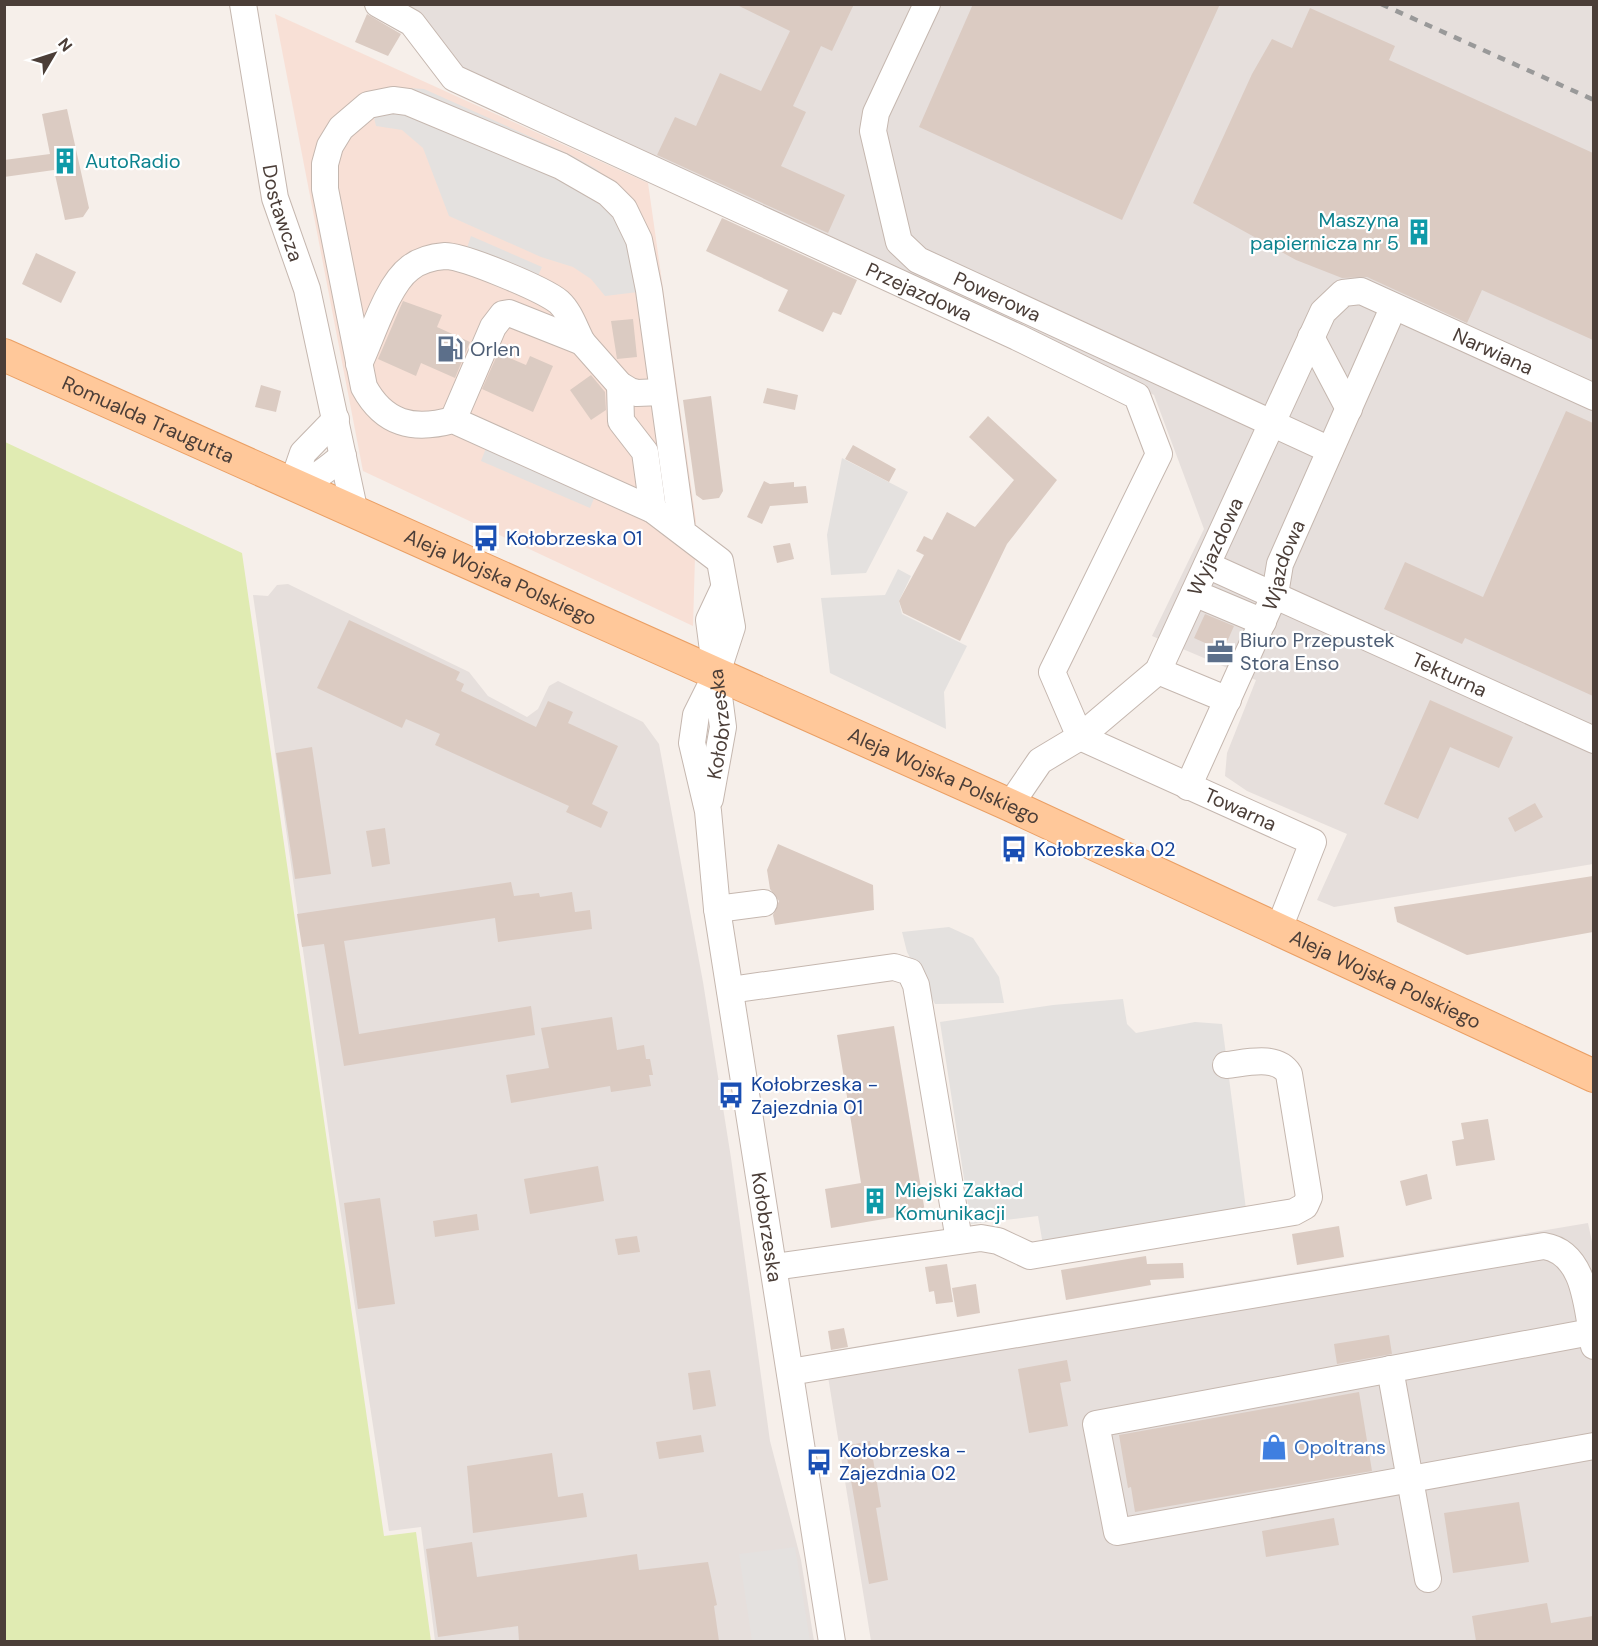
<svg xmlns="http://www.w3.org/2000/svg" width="1598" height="1646" font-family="'DM Sans',sans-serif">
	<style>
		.commercial { fill: #f8e0d6 }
		.industrial { fill: #e6dfdc }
		.garden { fill: #e0ebb2 }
		.parking { fill: #e4e1df }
		.building { fill: #dbcbc2 }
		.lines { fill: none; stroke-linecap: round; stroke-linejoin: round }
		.minor-casing { stroke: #c5b7af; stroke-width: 28 }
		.major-casing { stroke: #ea9f64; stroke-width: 34 }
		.minor { stroke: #fff; stroke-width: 26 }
		.major { stroke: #ffc89a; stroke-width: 32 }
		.rail { stroke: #999; stroke-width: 4.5; stroke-dasharray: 8 8; stroke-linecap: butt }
		.labels { text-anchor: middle; stroke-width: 4.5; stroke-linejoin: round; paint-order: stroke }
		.culture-label { font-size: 20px; fill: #0d838f; stroke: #fff; text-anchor: start }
		.street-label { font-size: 20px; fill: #4b3e38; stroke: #fff }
		.service-label { font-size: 20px; fill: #4e5e75; stroke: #fff; text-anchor: start }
		.transit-label { font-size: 20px; fill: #164399; stroke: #fff; text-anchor: start }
		.shop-label { font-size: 20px; fill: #366cbe; stroke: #fff; text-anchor: start }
	</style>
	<rect width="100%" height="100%" fill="#f6efea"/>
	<!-- commercial -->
	<path class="commercial" d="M 275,14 L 648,183 L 696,521 L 693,626 L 363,471 Z"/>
	<!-- industrial -->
	<path class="industrial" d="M 404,5 L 1593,5 L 1593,864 L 1334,907 L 1317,900 L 1347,834 L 1247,791 L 1225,776 L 1227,753 L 1256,680 L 1152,636 L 1204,529 L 1154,395 L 835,243 L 459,71 Z
		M 288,584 L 469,672 L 488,696 L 527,717 L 538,709 L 549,686 L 558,681 L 643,722 L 659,744 L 703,982 L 731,1158 L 770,1441 L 801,1560 L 814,1641 L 435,1641 L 421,1527 L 389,1531 L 331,1149 L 253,595 L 268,596 L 277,585 Z
		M 1588,1223 L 1594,1251 L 1593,1641 L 871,1641 L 824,1352 Z"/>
	<!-- garden -->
	<path class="garden" d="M 5,442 L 242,553 L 384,1536 L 416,1532 L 431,1641 L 5,1641 Z"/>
	<!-- parking -->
	<path class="parking" d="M 391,87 L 424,89 L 571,155 L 596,169 L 610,181 L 655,290 L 605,296 L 591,279 L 573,267 L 541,257 L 449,216 L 423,148 L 402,130 L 376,126 L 368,94 Z
		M 471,236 L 542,267 L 537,278 L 467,248 Z
		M 486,448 L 595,496 L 590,508 L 481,461 Z
		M 842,458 L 908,492 L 866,573 L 831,575 L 827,535 Z
		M 898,569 L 911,576 L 899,601 L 902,614 L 967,646 L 944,692 L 946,729 L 830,673 L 821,598 L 885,595 Z
		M 949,927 L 973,938 L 999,977 L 1004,1003 L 935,1004 L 907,952 L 902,932 Z
		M 1123,999 L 1127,1024 L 1136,1033 L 1195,1022 L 1222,1024 L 1246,1209 L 1043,1245 L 1038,1216 L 971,1224 L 940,1022 L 1053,1005 Z
		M 795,1547 L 810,1641 L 752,1641 L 739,1554 Z"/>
	<!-- building -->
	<path class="building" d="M 735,4 L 854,4 L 832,51 L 821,46 L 793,106 L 806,112 L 781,166 L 845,195 L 828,233 L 657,155 L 675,117 L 696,126 L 720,73 L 761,91 L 790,31 Z
		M 973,4 L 1220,4 L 1122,220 L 919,127 Z
		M 1310,8 L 1395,46 L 1389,60 L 1593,153 L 1593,340 L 1482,290 L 1467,323 L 1367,277 L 1342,278 L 1296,260 L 1193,203 L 1252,74 L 1272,39 L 1292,48 Z
		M 367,14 L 401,34 L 388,56 L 355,42 Z
		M 67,109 L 89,208 L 83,217 L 65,220 L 54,170 L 4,177 L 4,160 L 50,154 L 42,114 Z
		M 722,218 L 857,280 L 841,315 L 833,312 L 823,332 L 778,311 L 788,290 L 706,251 Z
		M 36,253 L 76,272 L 61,303 L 22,284 Z
		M 403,301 L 442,315 L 437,327 L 470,342 L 455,378 L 421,363 L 416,376 L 378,359 Z
		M 633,319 L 637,357 L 617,359 L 611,321 Z
		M 498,353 L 526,365 L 530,356 L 553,366 L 533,412 L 482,389 Z
		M 591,375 L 605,392 L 606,410 L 591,420 L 570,390 Z
		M 261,385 L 281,391 L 276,412 L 255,407 Z
		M 767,388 L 798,395 L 795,410 L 763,403 Z
		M 711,396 L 723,491 L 719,498 L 703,500 L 696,495 L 683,400 Z
		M 1566,411 L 1593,423 L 1593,696 L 1465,638 L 1462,644 L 1384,609 L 1405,562 L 1483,597 Z
		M 988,416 L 1057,480 L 1007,544 L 960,641 L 903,613 L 899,601 L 924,555 L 916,551 L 924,536 L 932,540 L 947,512 L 975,527 L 1014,480 L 969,437 Z
		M 853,445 L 896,469 L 889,482 L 845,459 Z
		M 764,481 L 770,484 L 794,482 L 794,487 L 806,486 L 808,503 L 770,506 L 762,524 L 747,517 Z
		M 790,543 L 794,559 L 777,563 L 773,546 Z
		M 1205,614 L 1234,626 L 1223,651 L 1194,638 Z
		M 349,620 L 460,672 L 456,680 L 464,684 L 461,691 L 536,727 L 548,701 L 573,712 L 568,723 L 618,746 L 592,804 L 608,812 L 601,828 L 566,812 L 569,806 L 435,745 L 440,734 L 406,719 L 402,728 L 317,688 Z
		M 1430,700 L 1513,737 L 1499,768 L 1450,747 L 1418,819 L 1384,804 Z
		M 312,747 L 331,874 L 295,879 L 276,753 Z
		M 1535,803 L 1543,817 L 1515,832 L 1508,818 Z
		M 385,828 L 390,864 L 372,867 L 366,831 Z
		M 778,844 L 873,885 L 874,910 L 775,925 L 773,915 L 779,901 L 770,889 L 767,870 Z
		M 1593,876 L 1593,932 L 1467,955 L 1397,922 L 1394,907 Z
		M 511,882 L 514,896 L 539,893 L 540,897 L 572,892 L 575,912 L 590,910 L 592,929 L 498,942 L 495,918 L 344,941 L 359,1034 L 531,1006 L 535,1035 L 344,1066 L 324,944 L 302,947 L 297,914 Z
		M 612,1017 L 617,1050 L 644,1045 L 646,1059 L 650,1059 L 653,1075 L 649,1075 L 651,1086 L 611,1092 L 610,1086 L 511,1103 L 506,1075 L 549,1068 L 541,1028 Z
		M 894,1026 L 925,1212 L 831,1228 L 825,1189 L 861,1183 L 837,1035 Z
		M 1488,1119 L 1495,1160 L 1456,1166 L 1452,1141 L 1464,1139 L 1461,1123 Z
		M 598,1166 L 604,1201 L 530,1214 L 524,1179 Z
		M 1427,1174 L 1432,1199 L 1406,1206 L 1400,1181 Z
		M 380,1198 L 395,1304 L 358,1309 L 344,1203 Z
		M 477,1214 L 479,1230 L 435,1237 L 433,1221 Z
		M 1339,1226 L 1344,1257 L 1297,1265 L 1292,1234 Z
		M 637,1236 L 640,1252 L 618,1255 L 615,1239 Z
		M 1146,1256 L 1147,1264 L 1183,1263 L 1184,1278 L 1150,1280 L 1151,1285 L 1066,1300 L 1061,1270 Z
		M 947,1264 L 953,1302 L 936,1304 L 934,1291 L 929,1292 L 925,1267 Z
		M 976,1284 L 980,1313 L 957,1317 L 952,1288 Z
		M 844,1328 L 848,1347 L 831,1350 L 828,1331 Z
		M 1389,1335 L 1392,1354 L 1337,1364 L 1334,1344 Z
		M 1067,1360 L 1071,1381 L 1060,1383 L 1068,1426 L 1029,1433 L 1018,1369 Z
		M 710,1370 L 716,1406 L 693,1410 L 688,1373 Z
		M 1359,1392 L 1372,1471 L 1135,1512 L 1131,1487 L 1128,1488 L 1119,1435 Z
		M 701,1435 L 704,1452 L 659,1459 L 656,1442 Z
		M 870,1441 L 881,1507 L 876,1508 L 888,1580 L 869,1584 L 845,1446 Z
		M 552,1453 L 558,1497 L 583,1493 L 587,1517 L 473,1533 L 467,1466 Z
		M 1519,1502 L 1529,1562 L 1453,1573 L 1444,1513 Z
		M 1334,1518 L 1339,1545 L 1266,1557 L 1262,1531 Z
		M 472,1542 L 477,1577 L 637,1554 L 639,1570 L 708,1562 L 717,1605 L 714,1606 L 719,1641 L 519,1641 L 518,1626 L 438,1637 L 426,1549 Z
		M 1547,1603 L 1551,1623 L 1593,1616 L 1593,1641 L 1476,1641 L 1472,1616 Z"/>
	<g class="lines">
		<!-- minor casing -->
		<g class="minor-casing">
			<g id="minor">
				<path id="s1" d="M 243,4 L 275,198 L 307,289 L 355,513"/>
				<path id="s2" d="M 378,4 L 412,23 L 454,78 L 1017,337 L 1137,396 L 1159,454 L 1052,672 L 1080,737"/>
				<path id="s3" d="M 927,4 L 876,113 L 873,131 L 899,242 L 918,260 L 1330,450"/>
				<path d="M 1311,337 L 1349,409"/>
				<path d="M 359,364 C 372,337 387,285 410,268 C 420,260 432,257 445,256 C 464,256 543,289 559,302 C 570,312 575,329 582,342"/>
				<path d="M 620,385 L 621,421 L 645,452 L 653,510"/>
				<path d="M 336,419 L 303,453 L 292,485 C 314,481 326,470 343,456"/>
				<path d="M 453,420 L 493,327 L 503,314 L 509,313 L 582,342 L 620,385 L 630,391 L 637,393 L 662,392"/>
				<path id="s4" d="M 682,529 L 649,290 L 639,240 L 624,209 L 608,193 L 561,166 L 408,102 L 393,100 L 368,105 L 341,128 L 330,146 L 325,164 L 325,189 L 364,387 C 384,424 413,431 453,420 L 653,510 L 720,561 L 732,627 L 717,673 L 696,715 L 692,743 L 708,811 L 717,909 L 832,1642"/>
				<path id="s5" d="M 1207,565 L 1594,740"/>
				<path d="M 1194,593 L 1263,622"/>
				<path d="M 1158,671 L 1228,700"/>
				<path id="s6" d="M 1080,737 L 1313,842 L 1278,931"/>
				<path id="s7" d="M 1188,787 L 1275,594 L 1280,564 L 1393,308"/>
				<path id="s8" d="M 710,799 L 723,727 L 709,620 L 724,588"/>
				<path id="s9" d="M 1010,805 L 1040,761 L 1080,737 L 1158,671 L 1323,312 L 1343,293 L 1361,291 L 1594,397"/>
				<path d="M 717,909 L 764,903"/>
				<path d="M 730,990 L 894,967 L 910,972 L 916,985 L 959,1240"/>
				<path d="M 774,1267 L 981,1238 L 998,1241 L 1030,1256 L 1294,1212 L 1305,1206 L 1309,1197 L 1289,1074 C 1277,1054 1246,1063 1226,1065"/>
				<path d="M 1591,1332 L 1096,1424 L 1117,1532 L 1594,1446"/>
				<path d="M 1390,1369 L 1428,1579"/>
				<path d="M 790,1372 L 1544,1246 C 1587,1253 1587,1311 1594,1346"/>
			</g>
		</g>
		<!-- major casing -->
		<g class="major-casing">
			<g id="major">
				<path id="s10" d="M 4,355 L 1010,805 L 1594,1076"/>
			</g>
		</g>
		<!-- minor -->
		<use href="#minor" class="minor"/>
		<!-- major -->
		<use href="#major" class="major"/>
		<!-- rail -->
		<path class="rail" d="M 1381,4 L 1594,100"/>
	</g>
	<!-- icons -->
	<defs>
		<g id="building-bare" transform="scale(2.07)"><path d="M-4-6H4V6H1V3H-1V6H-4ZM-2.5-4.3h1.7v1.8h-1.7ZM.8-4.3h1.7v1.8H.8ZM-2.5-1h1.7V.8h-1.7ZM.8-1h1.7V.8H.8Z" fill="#0f9aa8" stroke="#fff" stroke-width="2.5" paint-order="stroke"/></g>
		<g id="fuel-bare" transform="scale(2.07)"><path d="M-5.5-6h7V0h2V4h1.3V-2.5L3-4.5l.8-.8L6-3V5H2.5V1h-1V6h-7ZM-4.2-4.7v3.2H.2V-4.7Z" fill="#5c6f8a" stroke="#fff" stroke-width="2.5" paint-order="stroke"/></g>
		<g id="bus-bare" transform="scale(2.07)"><path d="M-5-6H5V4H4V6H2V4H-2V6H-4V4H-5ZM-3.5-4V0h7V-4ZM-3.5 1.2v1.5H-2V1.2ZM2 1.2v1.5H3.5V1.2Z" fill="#1a4fb4" stroke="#fff" stroke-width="2.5" paint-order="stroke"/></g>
		<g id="office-bare" transform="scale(2.07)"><path d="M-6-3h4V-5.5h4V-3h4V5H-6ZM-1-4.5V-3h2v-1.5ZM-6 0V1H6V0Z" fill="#5c6f8a" stroke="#fff" stroke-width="2.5" paint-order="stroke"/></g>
		<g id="shop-bare" transform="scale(2.07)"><path d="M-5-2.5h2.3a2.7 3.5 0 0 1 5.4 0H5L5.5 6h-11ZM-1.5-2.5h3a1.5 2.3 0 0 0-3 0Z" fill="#3f7fe0" stroke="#fff" stroke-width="2.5" paint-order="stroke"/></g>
	</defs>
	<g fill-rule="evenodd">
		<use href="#building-bare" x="65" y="161"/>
		<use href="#building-bare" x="1419" y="232"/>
		<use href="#fuel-bare" x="450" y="349"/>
		<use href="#bus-bare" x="486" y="538"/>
		<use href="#office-bare" x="1220" y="652"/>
		<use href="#bus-bare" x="1014" y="849"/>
		<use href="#bus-bare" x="731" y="1095"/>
		<use href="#building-bare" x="875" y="1201"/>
		<use href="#shop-bare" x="1274" y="1447"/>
		<use href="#bus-bare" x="819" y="1462"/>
	</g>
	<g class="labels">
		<!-- culture labels -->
		<g class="culture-label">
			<text x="85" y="168">AutoRadio</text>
			<text x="1399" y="227" text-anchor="end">Maszyna<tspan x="1399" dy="23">papiernicza nr 5</tspan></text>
			<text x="895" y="1197">Miejski Zakład<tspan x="895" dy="23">Komunikacji</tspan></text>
		</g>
		<!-- street labels -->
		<g class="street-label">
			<text dy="7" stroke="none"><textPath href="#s1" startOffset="213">Dostawcza</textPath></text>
			<text dy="7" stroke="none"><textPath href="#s2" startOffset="620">Przejazdowa</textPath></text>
			<text dy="7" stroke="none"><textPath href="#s3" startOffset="366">Powerowa</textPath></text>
			<text dy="7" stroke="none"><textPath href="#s9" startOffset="788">Narwiana</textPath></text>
			<text dy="7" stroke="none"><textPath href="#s10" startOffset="158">Romualda Traugutta</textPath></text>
			<text dy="7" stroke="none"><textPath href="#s9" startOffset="339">Wyjazdowa</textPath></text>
			<text dy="7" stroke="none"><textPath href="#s7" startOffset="242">Wjazdowa</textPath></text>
			<text dy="7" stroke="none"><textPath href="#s10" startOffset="544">Aleja Wojska Polskiego</textPath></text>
			<text dy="7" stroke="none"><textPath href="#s5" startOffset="266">Tekturna</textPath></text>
			<text dy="7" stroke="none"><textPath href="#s8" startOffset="76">Kołobrzeska</textPath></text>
			<text dy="7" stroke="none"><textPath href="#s10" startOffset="1030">Aleja Wojska Polskiego</textPath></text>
			<text dy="7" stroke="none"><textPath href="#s6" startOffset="176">Towarna</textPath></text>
			<text dy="7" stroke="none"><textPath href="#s10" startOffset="1516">Aleja Wojska Polskiego</textPath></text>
			<text dy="7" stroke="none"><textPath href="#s4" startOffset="2001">Kołobrzeska</textPath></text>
		</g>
		<!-- service labels -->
		<g class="service-label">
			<text x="470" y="356">Orlen</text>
			<text x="1240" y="647">Biuro Przepustek<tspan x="1240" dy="23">Stora Enso</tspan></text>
		</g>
		<!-- transit labels -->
		<g class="transit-label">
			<text x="506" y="545">Kołobrzeska 01</text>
			<text x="1034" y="856">Kołobrzeska 02</text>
			<text x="751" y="1091">Kołobrzeska -<tspan x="751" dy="23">Zajezdnia 01</tspan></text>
			<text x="839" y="1457">Kołobrzeska -<tspan x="839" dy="23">Zajezdnia 02</tspan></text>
		</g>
		<!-- shop labels -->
		<g class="shop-label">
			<text x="1294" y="1454">Opoltrans</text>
		</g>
	</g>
	<!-- border -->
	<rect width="1598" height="1646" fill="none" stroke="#4b3e38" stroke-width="12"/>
	<!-- north arrow -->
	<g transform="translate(54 54) rotate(51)" stroke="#ffffff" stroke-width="4.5" paint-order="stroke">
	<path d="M0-4.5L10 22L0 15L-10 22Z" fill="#4b3e38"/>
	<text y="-9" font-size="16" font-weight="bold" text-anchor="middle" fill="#4b3e38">N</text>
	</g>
</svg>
